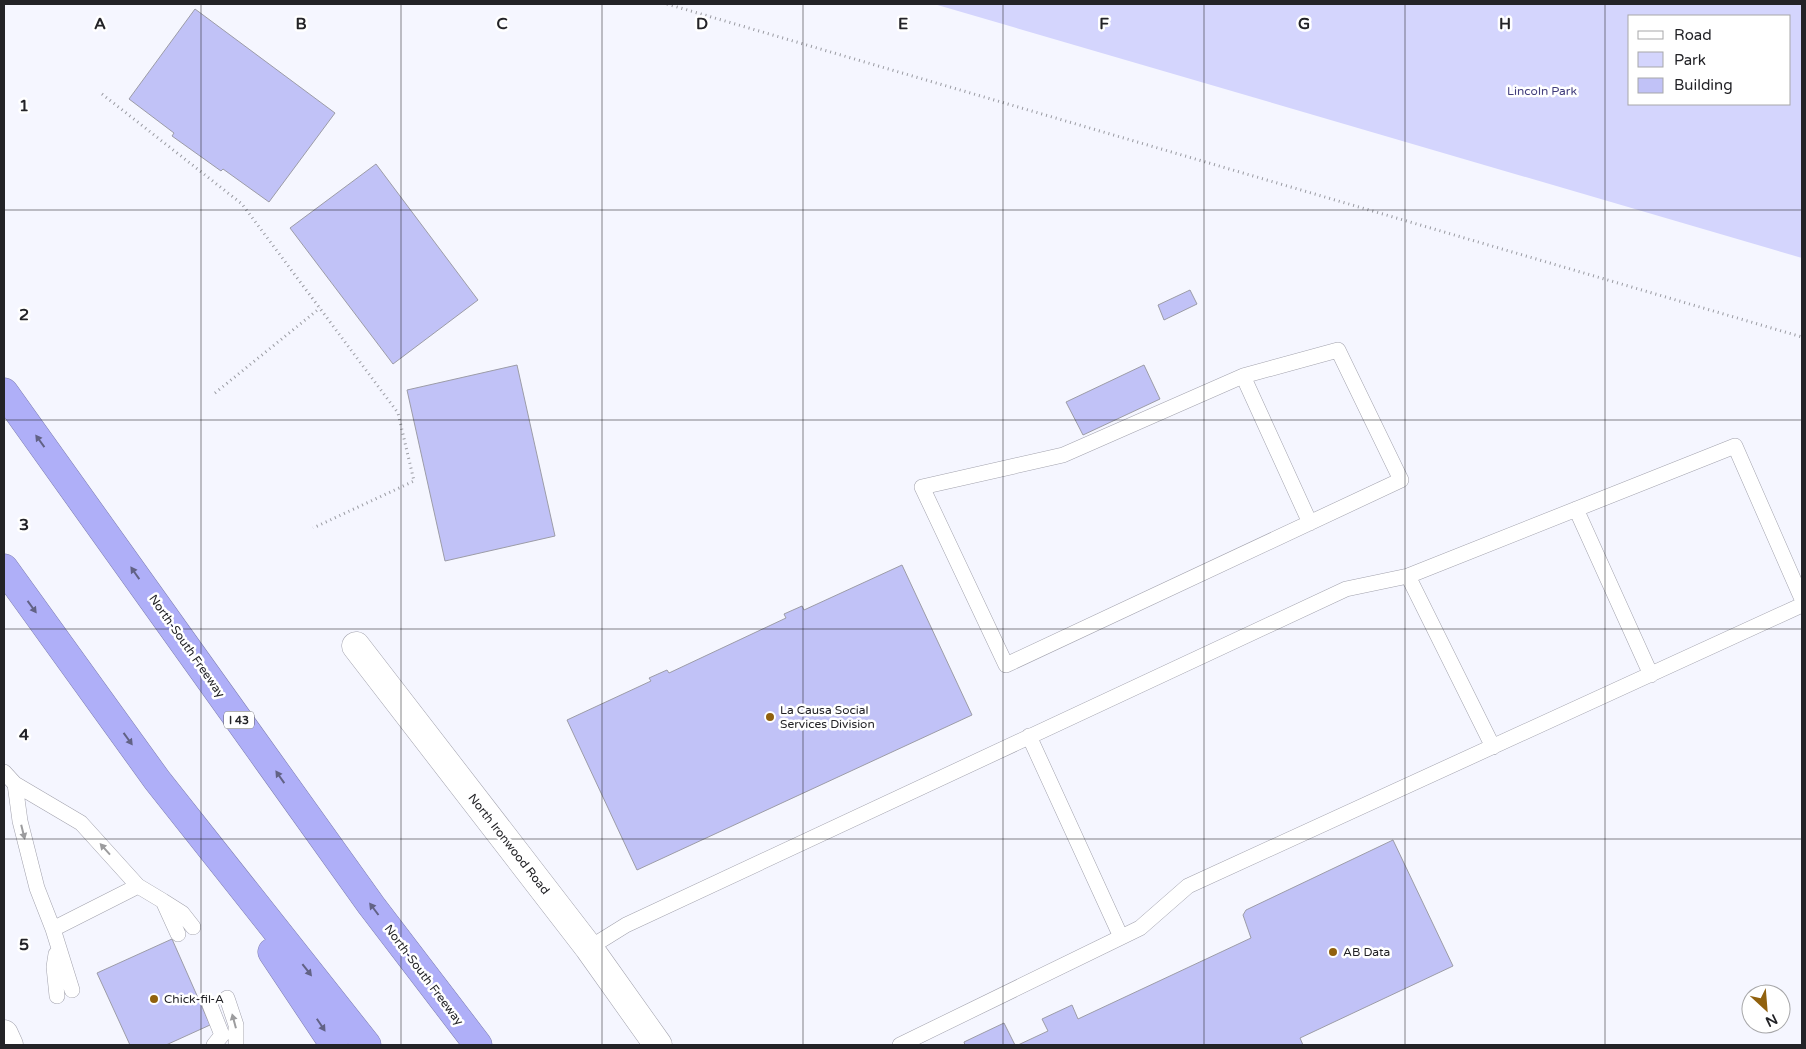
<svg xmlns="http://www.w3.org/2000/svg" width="1806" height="1049" font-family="'Varela Round',sans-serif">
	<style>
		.green { fill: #d4d5fd; fill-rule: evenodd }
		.building { fill: #c1c2f7; stroke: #9c9ca7 }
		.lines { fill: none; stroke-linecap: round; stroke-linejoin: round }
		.lane-casing { stroke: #a2a2ad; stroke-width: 16 }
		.street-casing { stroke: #a2a2ad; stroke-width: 29 }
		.secondary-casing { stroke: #a2a2ad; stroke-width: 29 }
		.highway-casing { stroke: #7e7eaf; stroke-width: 29 }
		.path { stroke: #9a9ba2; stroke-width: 3; stroke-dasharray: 1 4; stroke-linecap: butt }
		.lane { stroke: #fff; stroke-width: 15 }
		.street { stroke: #fff; stroke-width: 28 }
		.secondary { stroke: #fff; stroke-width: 28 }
		.highway { stroke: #afaff8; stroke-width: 28 }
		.oneway { fill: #626285 }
		.oneway2 { fill: #9c9c9e }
		.grid { fill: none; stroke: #232327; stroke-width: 1; stroke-opacity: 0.55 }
		.poi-dot { fill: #91610e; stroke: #fff; stroke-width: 2 }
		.labels { text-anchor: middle; stroke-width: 5; stroke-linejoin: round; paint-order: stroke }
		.shield { fill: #fff; stroke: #656568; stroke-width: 1 }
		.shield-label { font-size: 11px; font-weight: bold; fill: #232327 }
		.park-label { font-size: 12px; fill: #423e7d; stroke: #fff }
		.street-label { font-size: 12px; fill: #232327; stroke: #fff }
		.poi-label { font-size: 12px; fill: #232327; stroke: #fff; text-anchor: start }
		.grid-label { font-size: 16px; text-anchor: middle; font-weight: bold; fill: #232327; stroke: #fff; stroke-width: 5; stroke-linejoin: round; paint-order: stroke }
	</style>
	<rect width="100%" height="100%" fill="#f5f6ff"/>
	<!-- green -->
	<path class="green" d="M 934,4 L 1802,4 L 1802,258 L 1013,27 ZM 1630,16 L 1790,16 L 1790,104 L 1630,104 Z"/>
	<!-- building -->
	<path class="building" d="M 195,9 L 335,113 L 269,202 L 223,169 L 221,171 L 172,136 L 174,133 L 129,99 Z
		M 376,164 L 478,300 L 393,364 L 290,228 Z
		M 1190,290 L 1197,304 L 1164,320 L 1158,305 Z
		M 517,365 L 555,536 L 445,561 L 407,390 Z
		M 1144,365 L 1160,399 L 1083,435 L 1066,402 Z
		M 902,565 L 972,715 L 637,870 L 567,720 L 651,681 L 649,678 L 667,670 L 669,673 L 786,618 L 784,614 L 802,606 L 804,610 Z
		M 1393,840 L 1453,966 L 1300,1038 L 1303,1045 L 1018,1045 L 1048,1031 L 1042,1019 L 1072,1005 L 1078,1019 L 1251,938 L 1243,915 L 1246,910 Z
		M 172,939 L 210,1025 L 166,1045 L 130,1045 L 97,973 Z
		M 1004,1023 L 1015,1045 L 965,1045 L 964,1042 Z"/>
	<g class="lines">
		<!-- lane casing -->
		<g class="lane-casing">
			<path id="lane" d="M 1243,376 L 1338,350 L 1401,480 L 1006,665 L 922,487 L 1063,455 L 1243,376 L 1310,523
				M 1576,509 L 1651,675
				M 1408,576 L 1735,446 L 1802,599
				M 1029,736 L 1121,937
				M 4,772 L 15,784 L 81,823 L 138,886 L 163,901 L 178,934
				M 15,784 L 20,821 L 37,888 L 53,929 L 72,990
				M 163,901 L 182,913 L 193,927
				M 53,929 L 138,886
				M 589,948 L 626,925 L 1346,589 L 1408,576 L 1493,747
				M 56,954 L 54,967 L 57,996
				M 227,998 L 236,1025 L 236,1045
				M 210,1005 L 222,1035 L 214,1045
				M 900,1045 L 1140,928 L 1188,886 L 1802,605"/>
		</g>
		<!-- street casing -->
		<g class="street-casing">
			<path id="street" d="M 356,646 L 589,948 L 658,1045"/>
		</g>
		<!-- secondary casing -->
		<g class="secondary-casing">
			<path id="secondary" d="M 4,1034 L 9,1045"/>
		</g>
		<!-- highway casing -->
		<g class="highway-casing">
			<path id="highway" d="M 4,392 L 371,905 L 478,1045
				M 4,568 L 157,780 L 367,1045
				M 272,952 L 334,1045"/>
		</g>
		<!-- path -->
		<path class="path" d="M 667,4 L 1802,337
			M 102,94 L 242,204 L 398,413 L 414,481 L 313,528
			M 215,393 L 320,308"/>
		<!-- lane -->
		<use href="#lane" class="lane"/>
		<!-- street -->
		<use href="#street" class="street"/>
		<!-- secondary -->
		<use href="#secondary" class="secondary"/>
		<!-- highway -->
		<use href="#highway" class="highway"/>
	</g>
	<!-- one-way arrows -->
	<defs><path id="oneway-solid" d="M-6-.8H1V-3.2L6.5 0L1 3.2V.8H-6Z" transform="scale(1.25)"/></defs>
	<g class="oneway">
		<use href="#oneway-solid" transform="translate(40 441) rotate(-126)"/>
		<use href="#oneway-solid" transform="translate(135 573) rotate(-125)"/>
		<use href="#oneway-solid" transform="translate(32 607) rotate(54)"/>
		<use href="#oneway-solid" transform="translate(128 739) rotate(54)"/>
		<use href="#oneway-solid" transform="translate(280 777) rotate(-125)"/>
		<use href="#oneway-solid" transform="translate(374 909) rotate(-127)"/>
		<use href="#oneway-solid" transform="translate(307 970) rotate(52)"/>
		<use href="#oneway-solid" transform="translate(321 1025) rotate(56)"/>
	</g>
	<g class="oneway2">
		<use href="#oneway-solid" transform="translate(23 832) rotate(76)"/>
		<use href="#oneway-solid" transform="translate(105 849) rotate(-132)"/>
		<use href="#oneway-solid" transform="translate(234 1021) rotate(-105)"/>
	</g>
	<!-- grid -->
	<path class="grid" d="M 201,4 L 201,1045M 401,4 L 401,1045M 602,4 L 602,1045M 803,4 L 803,1045M 1003,4 L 1003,1045M 1204,4 L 1204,1045M 1405,4 L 1405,1045M 1605,4 L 1605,1045M 4,210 L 1802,210M 4,420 L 1802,420M 4,629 L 1802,629M 4,839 L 1802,839"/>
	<!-- markers -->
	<g class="poi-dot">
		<circle cx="770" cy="717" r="5"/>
		<circle cx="1333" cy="952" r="5"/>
		<circle cx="154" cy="999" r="5"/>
	</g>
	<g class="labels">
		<!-- shield labels -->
		<rect class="shield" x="224" y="711.5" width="30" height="17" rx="4"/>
		<g class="shield-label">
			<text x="239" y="724">I 43</text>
		</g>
		<!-- park labels -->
		<g class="park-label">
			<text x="1542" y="95">Lincoln Park</text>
		</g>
		<!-- street labels -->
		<g class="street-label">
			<text transform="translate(187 646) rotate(55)" y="4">North-South Freeway</text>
			<text transform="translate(509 844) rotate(52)" y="4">North Ironwood Road</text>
			<text transform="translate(424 975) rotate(53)" y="4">North-South Freeway</text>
		</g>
		<!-- poi labels -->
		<g class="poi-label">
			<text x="780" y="714">La Causa Social<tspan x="780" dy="14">Services Division</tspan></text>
			<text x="1343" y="956">AB Data</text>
			<text x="164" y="1003">Chick-fil-A</text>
		</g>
	</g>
	<g class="grid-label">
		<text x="100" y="29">A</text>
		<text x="301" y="29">B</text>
		<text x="502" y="29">C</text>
		<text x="702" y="29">D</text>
		<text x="903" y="29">E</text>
		<text x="1104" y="29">F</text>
		<text x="1304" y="29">G</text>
		<text x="1505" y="29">H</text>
		<text x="24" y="111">1</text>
		<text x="24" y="320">2</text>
		<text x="24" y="530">3</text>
		<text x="24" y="740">4</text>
		<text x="24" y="950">5</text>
	</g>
	<!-- border -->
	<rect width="1806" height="1049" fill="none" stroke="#232327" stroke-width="10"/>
	<!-- legend -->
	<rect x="1628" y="15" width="162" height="90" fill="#ffffff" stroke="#a7a7a9"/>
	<rect x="1638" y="31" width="25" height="8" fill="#ffffff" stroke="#a7a7a9"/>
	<text x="1674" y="40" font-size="15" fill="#232327">Road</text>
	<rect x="1638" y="52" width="25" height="15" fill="#d4d5fd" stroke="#a7a7a9"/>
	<text x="1674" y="65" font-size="15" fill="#232327">Park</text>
	<rect x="1638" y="78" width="25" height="15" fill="#c1c2f7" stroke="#a7a7a9"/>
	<text x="1674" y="90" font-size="15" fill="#232327">Building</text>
	<!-- north arrow -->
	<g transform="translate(1766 1009) rotate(154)"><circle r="24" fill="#ffffff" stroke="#a7a7a9"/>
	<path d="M0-4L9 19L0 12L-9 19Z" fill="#91610e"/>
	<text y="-8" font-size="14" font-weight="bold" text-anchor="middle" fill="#232327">N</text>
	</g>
</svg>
